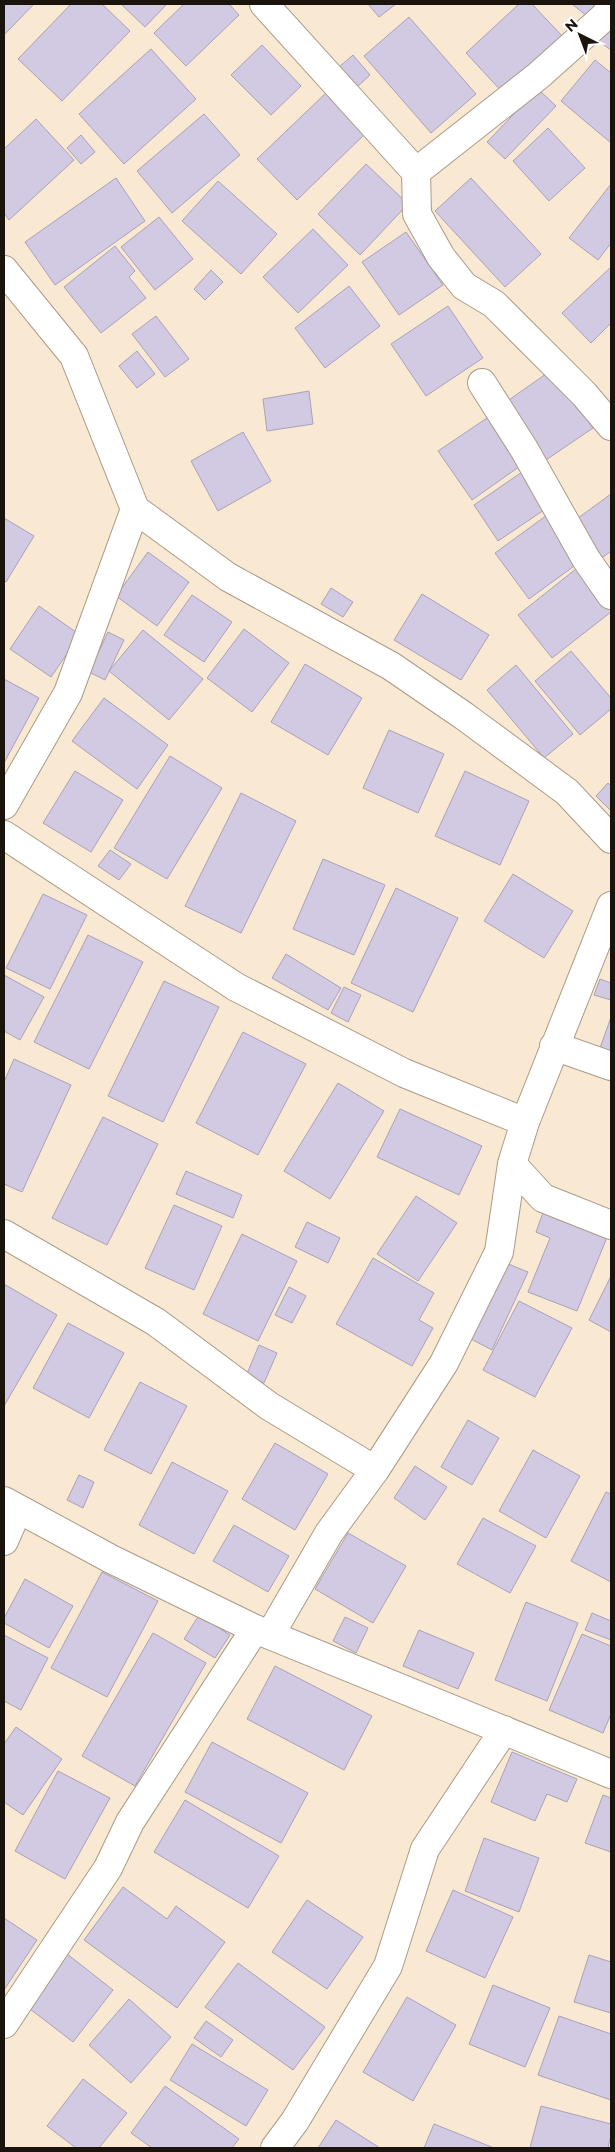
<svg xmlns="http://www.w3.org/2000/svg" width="615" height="2152" font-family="Montserrat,sans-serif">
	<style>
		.building { fill: #d2cae2; stroke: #a9a1b8 }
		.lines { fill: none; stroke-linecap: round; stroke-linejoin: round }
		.street-casing { stroke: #aa9b87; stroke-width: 30 }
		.street { stroke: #fff; stroke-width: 28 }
	</style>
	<rect width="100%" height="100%" fill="#f9e9d3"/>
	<!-- building -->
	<path class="building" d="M 4,4 L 34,4 L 4,35 Z
		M 71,4 L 102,4 L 130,31 L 62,101 L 18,59 Z
		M 121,4 L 167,4 L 145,27 Z
		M 184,4 L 229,4 L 239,15 L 186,66 L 154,33 Z
		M 368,4 L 396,4 L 379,17 Z
		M 519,4 L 532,4 L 565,39 L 505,95 L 466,53 Z
		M 572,4 L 600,4 L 588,17 Z
		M 409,17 L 476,94 L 431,133 L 364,56 Z
		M 611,18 L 611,50 L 596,39 Z
		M 262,45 L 301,86 L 271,115 L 231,75 Z
		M 151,49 L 196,99 L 124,164 L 79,114 Z
		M 353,55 L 370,75 L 357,87 L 339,67 Z
		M 595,60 L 611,73 L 611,143 L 561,101 Z
		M 538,89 L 556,106 L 505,159 L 487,142 Z
		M 328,91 L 367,132 L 297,200 L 257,159 Z
		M 204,114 L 240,155 L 172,213 L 137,171 Z
		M 36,119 L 74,160 L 9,220 L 4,213 L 4,149 Z
		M 548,128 L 585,168 L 549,201 L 513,161 Z
		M 81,135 L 95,152 L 81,164 L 67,148 Z
		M 366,164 L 408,204 L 360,255 L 318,214 Z
		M 116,178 L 145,221 L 55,285 L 25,242 Z
		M 471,178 L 541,254 L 505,287 L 435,211 Z
		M 218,181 L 277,234 L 241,274 L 182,221 Z
		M 611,184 L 611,243 L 598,260 L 569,238 Z
		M 159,217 L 193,259 L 155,290 L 121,247 Z
		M 313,229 L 348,265 L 298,313 L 263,277 Z
		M 406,232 L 443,285 L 399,315 L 362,262 Z
		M 115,246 L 135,271 L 129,277 L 146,298 L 101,333 L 64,287 Z
		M 611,267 L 611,323 L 591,343 L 562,313 Z
		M 211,270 L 223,282 L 205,300 L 194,289 Z
		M 349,286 L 380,326 L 325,368 L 295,328 Z
		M 448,306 L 483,358 L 426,396 L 391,344 Z
		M 156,316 L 189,359 L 165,377 L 132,334 Z
		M 137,351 L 155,374 L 137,388 L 119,366 Z
		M 553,369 L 593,428 L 546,460 L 506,402 Z
		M 309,391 L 313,424 L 267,431 L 263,399 Z
		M 490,416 L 523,464 L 472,500 L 438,451 Z
		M 243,432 L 271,481 L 218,511 L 191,461 Z
		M 525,470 L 550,506 L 498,541 L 474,505 Z
		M 611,494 L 611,551 L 602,558 L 574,521 Z
		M 547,515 L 581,561 L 529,599 L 495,553 Z
		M 4,518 L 34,536 L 6,582 L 4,580 Z
		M 148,552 L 189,582 L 157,626 L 116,596 Z
		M 581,565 L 611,604 L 611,612 L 552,658 L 518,615 Z
		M 331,588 L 353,602 L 343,617 L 321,604 Z
		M 422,594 L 489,635 L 461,680 L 394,640 Z
		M 192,595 L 232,622 L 204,662 L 164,635 Z
		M 39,606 L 80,635 L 51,677 L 10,649 Z
		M 244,629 L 289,663 L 252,712 L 207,678 Z
		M 143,630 L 203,679 L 169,720 L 109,671 Z
		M 108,632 L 124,640 L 105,680 L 89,672 Z
		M 571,651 L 611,698 L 611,709 L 580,735 L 535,681 Z
		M 305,664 L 362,698 L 328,755 L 271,722 Z
		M 516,665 L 573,734 L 544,758 L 487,690 Z
		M 4,679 L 39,698 L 4,763 Z
		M 104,698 L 168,745 L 137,789 L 72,741 Z
		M 389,730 L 444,754 L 418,813 L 363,788 Z
		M 170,756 L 222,788 L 167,879 L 114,848 Z
		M 75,771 L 123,800 L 91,852 L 43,823 Z
		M 465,771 L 529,801 L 500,865 L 435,836 Z
		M 608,783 L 611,786 L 611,811 L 596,796 Z
		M 241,793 L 296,821 L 241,933 L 185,906 Z
		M 110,850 L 131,864 L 119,880 L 98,866 Z
		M 323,859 L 385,885 L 354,955 L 293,929 Z
		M 513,874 L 573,911 L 544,958 L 484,921 Z
		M 396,888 L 458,918 L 413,1012 L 351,983 Z
		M 43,894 L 87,915 L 50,989 L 6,968 Z
		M 88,935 L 143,962 L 89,1069 L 34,1042 Z
		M 286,954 L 341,988 L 328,1010 L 272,978 Z
		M 4,975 L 44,997 L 20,1040 L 4,1031 Z
		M 600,979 L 611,983 L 611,1000 L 594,995 Z
		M 164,981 L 219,1007 L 163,1122 L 108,1096 Z
		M 344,987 L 361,995 L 348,1022 L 331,1013 Z
		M 611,1017 L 611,1052 L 600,1048 Z
		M 243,1032 L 306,1064 L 258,1155 L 196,1123 Z
		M 14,1059 L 71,1085 L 22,1192 L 4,1184 L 4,1082 Z
		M 338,1083 L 384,1111 L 330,1199 L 284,1171 Z
		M 400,1109 L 482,1146 L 459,1195 L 377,1157 Z
		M 103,1117 L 158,1144 L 107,1245 L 52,1218 Z
		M 186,1171 L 242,1195 L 233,1218 L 176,1194 Z
		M 416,1196 L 457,1223 L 418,1281 L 377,1254 Z
		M 174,1205 L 222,1226 L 194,1290 L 145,1268 Z
		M 544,1210 L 608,1235 L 577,1311 L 528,1292 L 550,1238 L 536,1232 Z
		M 307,1222 L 340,1238 L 328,1263 L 295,1247 Z
		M 242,1234 L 297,1261 L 258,1341 L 203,1314 Z
		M 373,1258 L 434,1293 L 419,1320 L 433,1328 L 412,1366 L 336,1324 Z
		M 506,1263 L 528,1272 L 492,1350 L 471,1339 Z
		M 611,1276 L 611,1332 L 589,1320 Z
		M 4,1284 L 57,1315 L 4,1406 Z
		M 289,1287 L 306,1296 L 292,1323 L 275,1315 Z
		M 519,1301 L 572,1328 L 535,1397 L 483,1370 Z
		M 68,1323 L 124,1353 L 89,1418 L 33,1388 Z
		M 259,1345 L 277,1353 L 264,1383 L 246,1376 Z
		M 140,1382 L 187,1406 L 151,1474 L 104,1450 Z
		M 468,1420 L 499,1438 L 472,1485 L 441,1467 Z
		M 275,1443 L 328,1474 L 295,1530 L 242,1499 Z
		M 533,1450 L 580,1476 L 546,1538 L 499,1511 Z
		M 172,1462 L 228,1491 L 194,1554 L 139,1525 Z
		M 415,1466 L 447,1487 L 425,1520 L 394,1498 Z
		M 79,1475 L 94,1482 L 83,1508 L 67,1500 Z
		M 606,1492 L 611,1494 L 611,1582 L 571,1561 Z
		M 483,1518 L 536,1546 L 510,1593 L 457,1564 Z
		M 234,1525 L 289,1556 L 268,1592 L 213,1561 Z
		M 348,1533 L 406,1566 L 373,1623 L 315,1589 Z
		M 102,1572 L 158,1601 L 107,1697 L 51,1668 Z
		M 25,1579 L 73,1606 L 49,1648 L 4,1623 L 4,1618 Z
		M 526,1602 L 578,1623 L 547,1701 L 495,1680 Z
		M 592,1613 L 611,1621 L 611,1640 L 585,1630 Z
		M 199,1615 L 230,1635 L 215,1658 L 184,1639 Z
		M 345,1617 L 368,1628 L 356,1653 L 333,1641 Z
		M 419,1630 L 474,1653 L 458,1689 L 403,1666 Z
		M 153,1633 L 206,1663 L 135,1786 L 82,1756 Z
		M 582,1634 L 611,1646 L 611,1714 L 603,1733 L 549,1710 Z
		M 4,1635 L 48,1658 L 21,1710 L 4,1701 Z
		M 275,1666 L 372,1716 L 344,1770 L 247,1719 Z
		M 16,1727 L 62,1759 L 23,1815 L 4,1802 L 4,1744 Z
		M 212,1742 L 308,1793 L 281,1843 L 185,1792 Z
		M 512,1752 L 577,1779 L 567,1802 L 547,1794 L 535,1821 L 491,1802 Z
		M 58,1771 L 110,1798 L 65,1879 L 15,1851 Z
		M 603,1795 L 611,1798 L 611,1852 L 585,1843 Z
		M 185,1800 L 279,1856 L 248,1908 L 154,1852 Z
		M 484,1838 L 539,1858 L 519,1912 L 465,1891 Z
		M 123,1887 L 167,1919 L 176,1906 L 225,1942 L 177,2008 L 84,1940 Z
		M 453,1890 L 513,1917 L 485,1978 L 426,1951 Z
		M 307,1900 L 363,1937 L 327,1989 L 272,1952 Z
		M 4,1918 L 37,1940 L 4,1990 Z
		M 62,1950 L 113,1990 L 73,2042 L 21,2002 Z
		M 589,1955 L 611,1962 L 611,2013 L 574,2002 Z
		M 238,1963 L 325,2027 L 293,2070 L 205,2007 Z
		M 493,1985 L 550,2008 L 525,2067 L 469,2044 Z
		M 407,1997 L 456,2025 L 413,2101 L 363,2072 Z
		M 129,1999 L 171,2037 L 131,2083 L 89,2045 Z
		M 559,2016 L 611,2034 L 611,2100 L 538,2075 Z
		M 206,2021 L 233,2040 L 221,2057 L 194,2038 Z
		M 192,2044 L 268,2090 L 246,2126 L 170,2080 Z
		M 83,2079 L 127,2113 L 99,2148 L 76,2148 L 47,2126 Z
		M 165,2086 L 239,2139 L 232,2148 L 152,2148 L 131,2133 Z
		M 541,2106 L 611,2124 L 611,2135 L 608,2148 L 530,2148 Z
		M 336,2120 L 380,2148 L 318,2148 Z
		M 434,2124 L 494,2148 L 424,2148 Z"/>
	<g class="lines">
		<!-- street casing -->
		<g class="street-casing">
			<path id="street" d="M 264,4 L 416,172 L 417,214 L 441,257 L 464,286 L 494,304 L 584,394 L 611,426
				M 416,172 L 538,76 L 604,17 L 611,7
				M 4,270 L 74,356 L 135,509 L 228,577 L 391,666 L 464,716 L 567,792 L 611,839
				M 482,383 L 524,449 L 586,559 L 611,595
				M 4,805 L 68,693 L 135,509
				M 4,835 L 236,987 L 404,1073 L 525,1122
				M 554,1046 L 611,1066
				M 512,1164 L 543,1198 L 611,1225
				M 4,1234 L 156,1322 L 269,1406 L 375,1470
				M 4,1501 L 111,1559 L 255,1629 L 611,1774
				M 4,1541 L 18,1509
				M 270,1635 L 329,1533 L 375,1470 L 444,1363 L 499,1252 L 512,1164 L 525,1122 L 611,906
				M 4,2024 L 108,1868 L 130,1822 L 255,1629
				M 275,2148 L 295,2121 L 388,1966 L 425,1849 L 504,1730"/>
		</g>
		<!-- street -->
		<use href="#street" class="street"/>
	</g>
	<!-- border -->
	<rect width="615" height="2152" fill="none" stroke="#1a140d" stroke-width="10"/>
	<!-- north arrow -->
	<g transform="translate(580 35) rotate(318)" stroke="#ffffff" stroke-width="4" paint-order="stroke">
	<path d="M0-4L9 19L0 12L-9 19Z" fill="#1a140d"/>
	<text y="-8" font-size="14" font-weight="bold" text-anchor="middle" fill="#1a140d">N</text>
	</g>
</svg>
